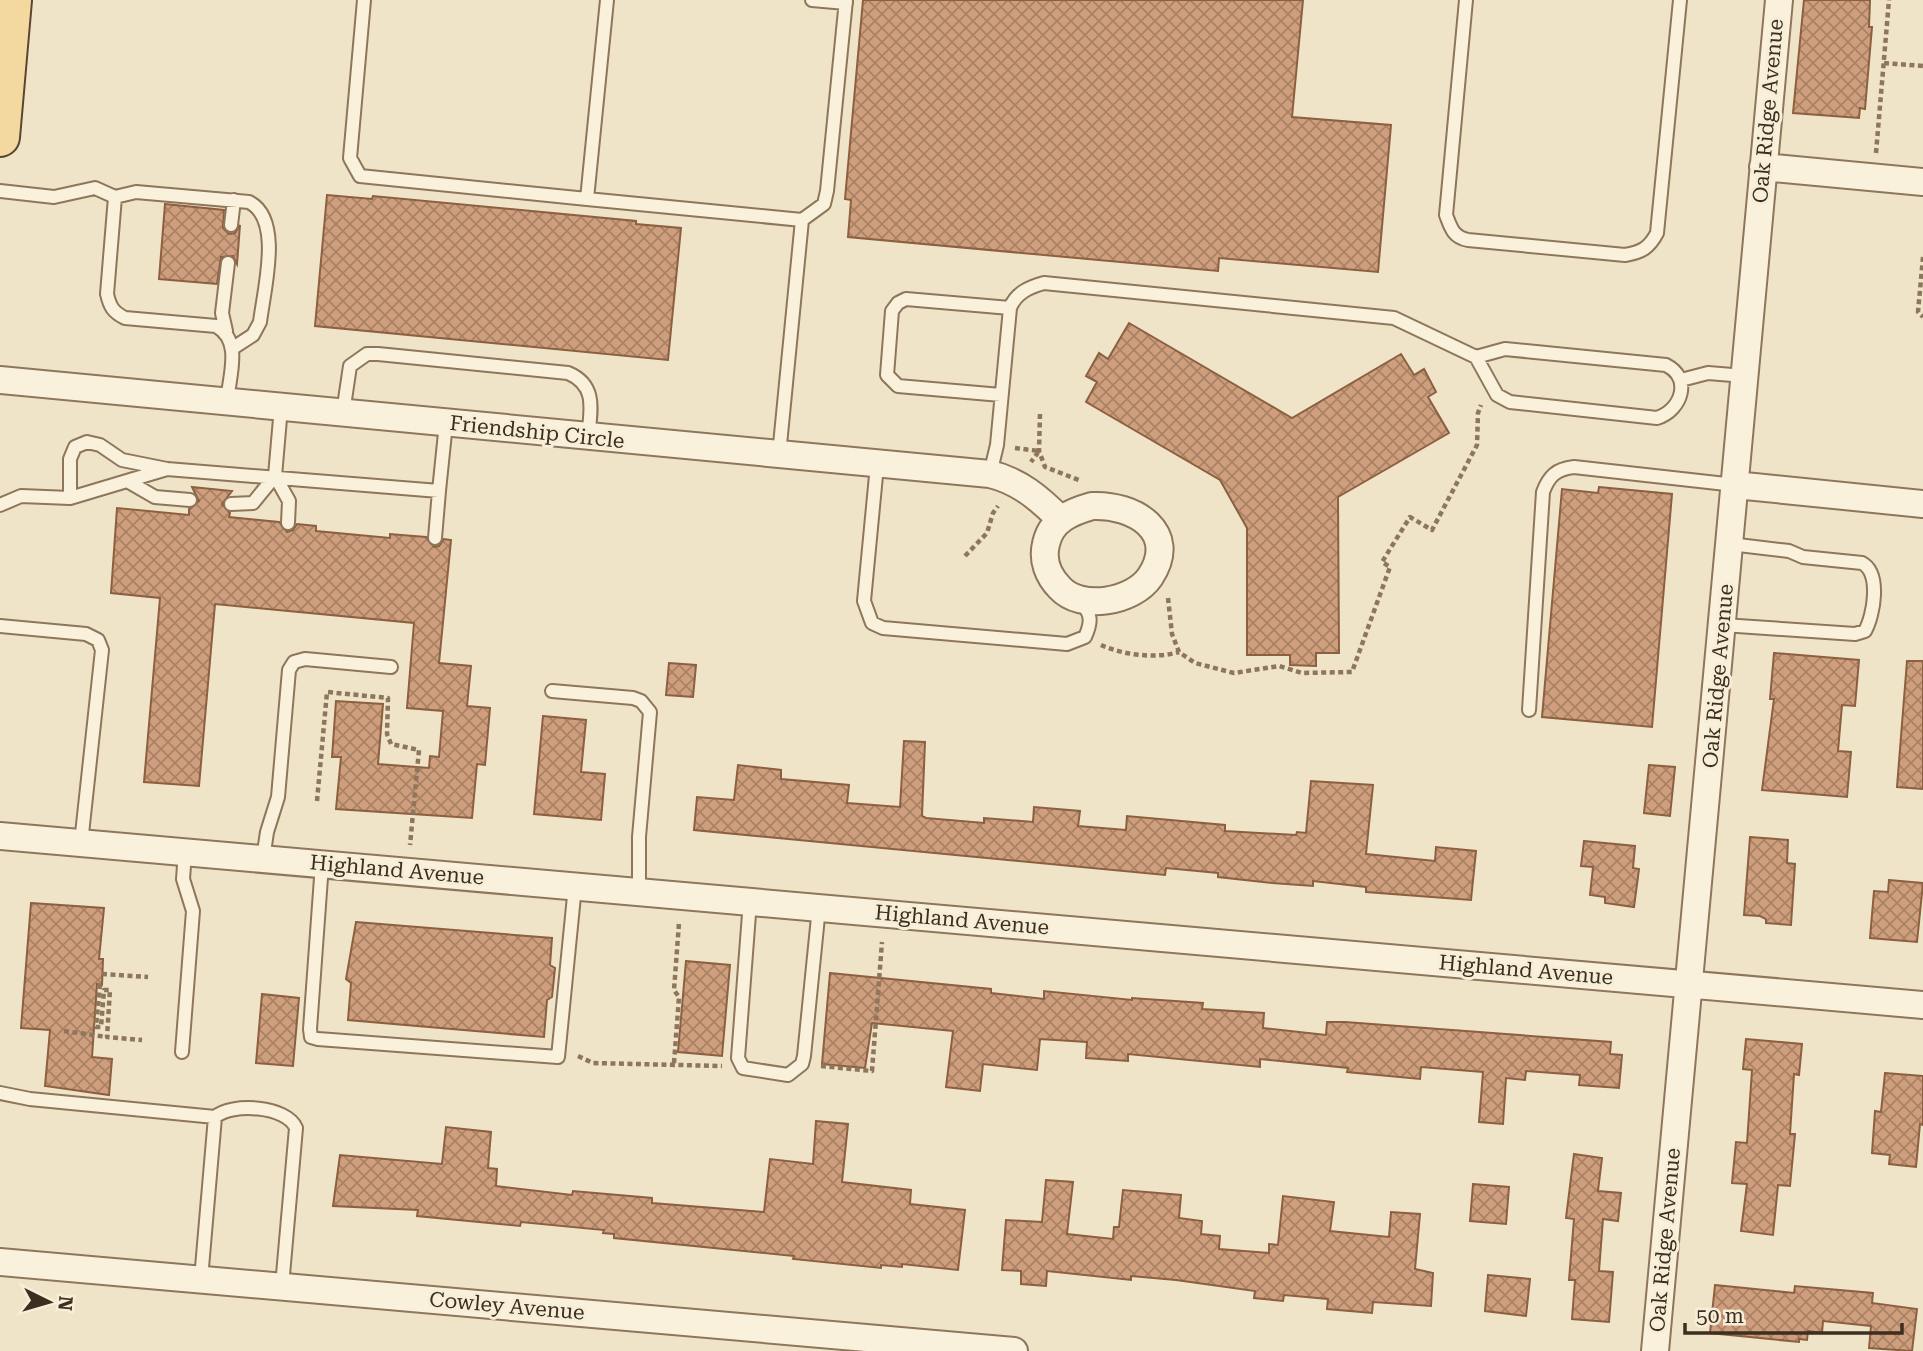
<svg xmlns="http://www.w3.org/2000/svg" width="1923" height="1351" font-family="'Roboto Serif',serif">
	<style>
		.building { fill: url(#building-cross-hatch); stroke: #8d5f41; stroke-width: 2 }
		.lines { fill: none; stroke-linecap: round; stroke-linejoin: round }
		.lane-casing { stroke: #8d765c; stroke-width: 16 }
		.street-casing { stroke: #8d765c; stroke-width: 30 }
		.primary-casing { stroke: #5b4430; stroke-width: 42 }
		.path { stroke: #8d765c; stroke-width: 4.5; stroke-dasharray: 5 3.5; stroke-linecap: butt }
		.lane { stroke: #faf1dc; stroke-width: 12 }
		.street { stroke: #faf1dc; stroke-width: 26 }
		.primary { stroke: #f3d9a0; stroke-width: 38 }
		.labels { text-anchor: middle; stroke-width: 6; stroke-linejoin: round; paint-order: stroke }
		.street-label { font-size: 21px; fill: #3d2e20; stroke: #f7eed8 }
	</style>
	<defs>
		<pattern id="building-cross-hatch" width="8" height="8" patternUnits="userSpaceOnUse" patternTransform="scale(1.75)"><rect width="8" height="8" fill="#cf9f7d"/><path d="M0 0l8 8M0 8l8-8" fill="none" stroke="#a98266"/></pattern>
	</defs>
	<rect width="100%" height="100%" fill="#f0e4c8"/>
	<!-- building -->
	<path class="building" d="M 863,0 L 1303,0 L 1292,117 L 1391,125 L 1378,272 L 1219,258 L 1218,271 L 848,237 L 851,200 L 845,199 Z
		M 1804,0 L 1870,0 L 1869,27 L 1872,27 L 1865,109 L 1860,108 L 1859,118 L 1793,113 Z
		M 327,195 L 372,199 L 373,196 L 636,221 L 636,224 L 681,228 L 668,360 L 315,326 Z
		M 165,204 L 224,210 L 223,228 L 229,234 L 235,233 L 240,225 L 237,264 L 233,256 L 221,257 L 217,284 L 159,279 Z
		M 1129,323 L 1292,418 L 1401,354 L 1414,375 L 1424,369 L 1436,392 L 1428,397 L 1449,433 L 1338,497 L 1339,653 L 1316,653 L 1316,666 L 1290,665 L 1290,655 L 1247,655 L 1247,528 L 1220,480 L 1086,402 L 1097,382 L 1086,376 L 1099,353 L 1108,359 Z
		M 192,487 L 232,491 L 222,504 L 230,513 L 229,517 L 279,522 L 287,532 L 293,530 L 297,524 L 316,526 L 316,531 L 390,538 L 390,534 L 426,537 L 434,547 L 439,546 L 444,539 L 451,540 L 439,663 L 471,666 L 467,706 L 490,708 L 485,765 L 477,764 L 472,818 L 336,809 L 341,757 L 332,757 L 336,701 L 383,704 L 378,764 L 429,768 L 430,756 L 439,757 L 443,711 L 407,708 L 414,623 L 215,604 L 199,786 L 144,782 L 160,598 L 111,593 L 117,508 L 189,515 L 189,509 L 199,501 Z
		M 1599,487 L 1672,494 L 1652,727 L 1542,717 L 1562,489 L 1598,493 Z
		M 1774,653 L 1859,660 L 1855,706 L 1842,705 L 1838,751 L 1851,752 L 1847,797 L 1762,790 L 1774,699 L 1770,699 Z
		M 1907,661 L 1923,661 L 1923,789 L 1897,787 Z
		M 669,663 L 696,665 L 693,697 L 666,695 Z
		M 543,716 L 586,720 L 581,772 L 605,774 L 601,820 L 534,814 Z
		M 904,741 L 925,742 L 922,816 L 926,818 L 984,823 L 984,818 L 1033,822 L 1034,807 L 1080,811 L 1078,826 L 1126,830 L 1127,816 L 1225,825 L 1225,831 L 1296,835 L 1297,832 L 1306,833 L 1311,781 L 1373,785 L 1366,854 L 1435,861 L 1436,847 L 1476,851 L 1471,900 L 1366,892 L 1366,887 L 1313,881 L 1313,886 L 1272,883 L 1218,877 L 1218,873 L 1166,868 L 1165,875 L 694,830 L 697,797 L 734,800 L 738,765 L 781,770 L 781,779 L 849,785 L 847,803 L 900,807 Z
		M 1649,765 L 1675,767 L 1670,816 L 1644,813 Z
		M 1750,837 L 1788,840 L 1787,863 L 1795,864 L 1791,925 L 1766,923 L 1766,919 L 1760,916 L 1744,915 Z
		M 1584,841 L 1635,846 L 1633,868 L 1639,869 L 1634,907 L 1605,903 L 1605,897 L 1590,895 L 1593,867 L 1581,866 Z
		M 1889,880 L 1923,883 L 1917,942 L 1870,938 L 1874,891 L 1888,892 Z
		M 31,903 L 104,908 L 99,959 L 103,959 L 102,985 L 97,984 L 92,1057 L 112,1059 L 109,1095 L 45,1086 L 50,1030 L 21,1028 Z
		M 356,922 L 552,938 L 550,965 L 555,968 L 552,997 L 547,1000 L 544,1037 L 348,1020 L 351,983 L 346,979 Z
		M 686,961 L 730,965 L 722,1056 L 678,1052 Z
		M 830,973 L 991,989 L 991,993 L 1044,999 L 1044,991 L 1132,1000 L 1132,998 L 1203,1003 L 1202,1009 L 1264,1013 L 1263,1028 L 1326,1035 L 1327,1022 L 1345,1022 L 1611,1042 L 1610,1054 L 1622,1055 L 1619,1088 L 1579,1085 L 1580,1075 L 1526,1071 L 1525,1080 L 1506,1078 L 1503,1124 L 1479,1122 L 1483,1072 L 1421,1067 L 1420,1079 L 1347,1072 L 1348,1068 L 1260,1059 L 1260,1067 L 1128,1054 L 1128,1061 L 1086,1058 L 1087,1042 L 1040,1039 L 1037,1070 L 983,1064 L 980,1091 L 946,1087 L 953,1031 L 872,1023 L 865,1068 L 822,1064 Z
		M 262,994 L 299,998 L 293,1066 L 256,1063 Z
		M 1746,1039 L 1802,1044 L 1799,1075 L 1794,1074 L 1790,1134 L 1795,1134 L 1790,1186 L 1778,1185 L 1773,1235 L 1741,1231 L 1747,1184 L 1732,1183 L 1736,1142 L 1747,1143 L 1752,1070 L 1743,1069 Z
		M 1885,1073 L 1923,1076 L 1923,1125 L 1920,1124 L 1916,1167 L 1889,1164 L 1890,1155 L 1872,1153 L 1875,1111 L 1881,1112 Z
		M 816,1121 L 848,1124 L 842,1182 L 911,1190 L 910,1204 L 965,1210 L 958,1270 L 902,1264 L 902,1267 L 881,1265 L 881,1268 L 793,1259 L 794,1256 L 614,1238 L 614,1234 L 603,1233 L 604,1230 L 521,1222 L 520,1226 L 417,1216 L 418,1210 L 333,1206 L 340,1155 L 442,1164 L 446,1127 L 491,1132 L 488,1168 L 497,1169 L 496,1186 L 572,1195 L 573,1191 L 652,1198 L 652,1203 L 764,1212 L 770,1159 L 813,1164 Z
		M 1574,1154 L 1602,1158 L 1598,1191 L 1621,1193 L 1618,1221 L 1603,1219 L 1599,1271 L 1613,1272 L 1609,1322 L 1572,1319 L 1575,1280 L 1569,1280 L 1574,1219 L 1566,1218 Z
		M 1046,1180 L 1073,1182 L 1067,1234 L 1113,1239 L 1114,1227 L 1119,1227 L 1123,1190 L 1181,1195 L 1179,1218 L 1202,1221 L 1201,1234 L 1220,1236 L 1219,1249 L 1269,1253 L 1269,1244 L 1278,1245 L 1283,1196 L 1334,1202 L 1330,1231 L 1389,1237 L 1391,1212 L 1420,1214 L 1415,1269 L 1433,1273 L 1431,1306 L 1373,1302 L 1372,1313 L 1327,1309 L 1328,1299 L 1284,1295 L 1283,1301 L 1254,1298 L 1255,1291 L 1176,1280 L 1131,1276 L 1131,1280 L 1047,1271 L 1046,1286 L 1021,1284 L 1021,1271 L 1002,1270 L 1006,1220 L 1042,1222 Z
		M 1473,1184 L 1509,1187 L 1506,1224 L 1470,1221 Z
		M 1488,1275 L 1530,1279 L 1526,1316 L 1485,1311 Z
		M 1715,1285 L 1794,1293 L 1795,1286 L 1873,1293 L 1872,1303 L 1917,1309 L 1912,1351 L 1869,1348 L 1871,1326 L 1823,1321 L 1822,1333 L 1808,1331 L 1807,1340 L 1799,1339 L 1799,1342 L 1710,1333 Z"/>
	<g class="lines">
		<!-- lane casing -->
		<g class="lane-casing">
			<path id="lane" d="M 364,0 L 350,158 L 360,176 L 587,199
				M 607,0 L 587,199 L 802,220 L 779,455
				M 812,0 L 846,3
				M 1466,0 L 1446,215 C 1451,228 1453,237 1468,240 L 1625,255 C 1642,252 1649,248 1657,233 L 1680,0
				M 0,191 L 54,197 L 95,188 L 115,197 L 136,192 L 249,202 C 283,219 264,289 260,322 L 253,335 L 233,348
				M 115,197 L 107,294 C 110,307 113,312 125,318 L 216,326 C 243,341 229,376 227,402
				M 802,220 L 824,204 L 827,191 L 846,0
				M 231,225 L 234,200
				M 226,331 L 222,313 L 228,263
				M 1681,380 L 1708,373 L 1745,376
				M 1001,395 L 898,386 L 887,375 L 892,311 L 898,303 L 906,299 L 1010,308
				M 343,413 L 350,366 L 367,354 L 378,354 L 568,373 C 597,385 591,410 588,437
				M 877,465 L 864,601 L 872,623 L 883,628 L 1067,644 L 1085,637 C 1091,624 1093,613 1080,603
				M 990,474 L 997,445 L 1010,308 C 1016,293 1029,287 1044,283 L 1394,318 L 1476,357 L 1497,395 L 1510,402 L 1657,418 C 1682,410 1692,378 1666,365 L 1505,349 L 1476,357
				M 275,476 L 289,501 L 288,523
				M 129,482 L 155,497 L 190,500
				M 70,498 L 70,459 L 75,447 L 87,442 L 100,445 L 122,460 L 167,469 L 439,491 L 446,423
				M 231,504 L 253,503 L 275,476 L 281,407
				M 0,505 L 21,496 L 70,498 L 167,469
				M 435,538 L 439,491
				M 1723,625 L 1855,634 L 1865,631 C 1874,615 1881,573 1862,563 L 1803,557 L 1789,551 L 1730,544
				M 0,626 L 86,634 L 98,640 L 102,650 L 81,843
				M 552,691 L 633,698 L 641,701 L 650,712 L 639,837 L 639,891
				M 1529,710 L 1543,492 C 1549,476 1556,469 1574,467 L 1735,485
				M 263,859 L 267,832 L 278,797 L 289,670 L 294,662 L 305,659 L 391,667
				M 322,864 L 310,1029 L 311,1037 L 318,1039 L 558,1057 L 575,886
				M 750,901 L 738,1058 L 743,1068 L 788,1075 L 802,1064 L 804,1056 L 819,907
				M 182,1052 L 193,911 L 183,879 L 185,852
				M 0,1093 L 30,1099 L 215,1117 C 232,1102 287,1106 296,1128 L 282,1286
				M 201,1279 L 215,1117"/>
		</g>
		<!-- street casing -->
		<g class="street-casing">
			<path id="street" d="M 1763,167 L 1923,182
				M 0,380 L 990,474 C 1019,481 1039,498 1060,519
				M 1735,485 L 1923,504
				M 1092,506 C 1134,504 1180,532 1150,577 C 1133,602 1081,611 1060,588 C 1048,576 1042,560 1046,544 C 1051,520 1071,512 1092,506 Z
				M 0,836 L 1923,1005
				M 0,1262 L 1014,1351
				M 1655,1351 L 1779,0"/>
		</g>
		<!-- primary casing -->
		<g class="primary-casing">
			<path id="primary" d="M 0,137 L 12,0"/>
		</g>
		<!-- path -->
		<path class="path" d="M 1884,63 L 1923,66
			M 1876,153 L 1889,0
			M 1923,257 L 1918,312 L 1923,317
			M 1040,414 L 1039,451 L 1045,467 L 1079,480
			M 1015,448 L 1039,451 L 1031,462
			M 965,556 L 987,533 L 993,513 L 998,506
			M 1168,598 L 1172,634 L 1179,652 L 1195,663 L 1234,673 L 1279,666 L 1302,673 L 1352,672 L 1390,567 L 1382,562 L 1410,517 L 1432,530 L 1477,445 L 1478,413 L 1481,405
			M 1101,645 C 1123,655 1156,659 1179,652
			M 317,801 L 327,692 L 388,698 L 387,734 L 391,744 L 419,750 L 410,845
			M 102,974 L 148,977
			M 100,984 L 96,1027 L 101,1027 L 104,990 L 110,990 L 107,1037 L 142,1040
			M 64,1031 L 107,1037
			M 578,1056 L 593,1063 L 722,1066
			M 674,1063 L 679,997 L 674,990 L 679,923
			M 821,1066 L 872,1071 L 882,942"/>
		<!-- lane -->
		<use href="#lane" class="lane"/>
		<!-- street -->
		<use href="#street" class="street"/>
		<!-- primary -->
		<use href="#primary" class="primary"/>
	</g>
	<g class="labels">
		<!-- street labels -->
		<g class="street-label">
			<text transform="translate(1768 111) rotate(-85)" y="7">Oak Ridge Avenue</text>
			<text transform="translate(537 432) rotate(6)" y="7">Friendship Circle</text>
			<text transform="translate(1718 676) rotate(-85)" y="7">Oak Ridge Avenue</text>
			<text transform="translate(397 870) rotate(5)" y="7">Highland Avenue</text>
			<text transform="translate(962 920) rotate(5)" y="7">Highland Avenue</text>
			<text transform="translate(1526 970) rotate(5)" y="7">Highland Avenue</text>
			<text transform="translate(1665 1240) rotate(-85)" y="7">Oak Ridge Avenue</text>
			<text transform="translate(507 1306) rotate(5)" y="7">Cowley Avenue</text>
		</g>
	</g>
	<!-- north arrow -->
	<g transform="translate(49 1302) rotate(95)" stroke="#f7eed8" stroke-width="5" paint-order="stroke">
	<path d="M0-5L12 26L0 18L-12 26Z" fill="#3d2e20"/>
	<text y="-10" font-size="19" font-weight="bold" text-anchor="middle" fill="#3d2e20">N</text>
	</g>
	<!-- scale -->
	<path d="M1685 1323v10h217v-10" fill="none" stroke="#3d2e20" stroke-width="3.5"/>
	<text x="1696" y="1323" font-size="21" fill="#3d2e20" stroke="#f7eed8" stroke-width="5" paint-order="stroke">50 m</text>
</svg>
